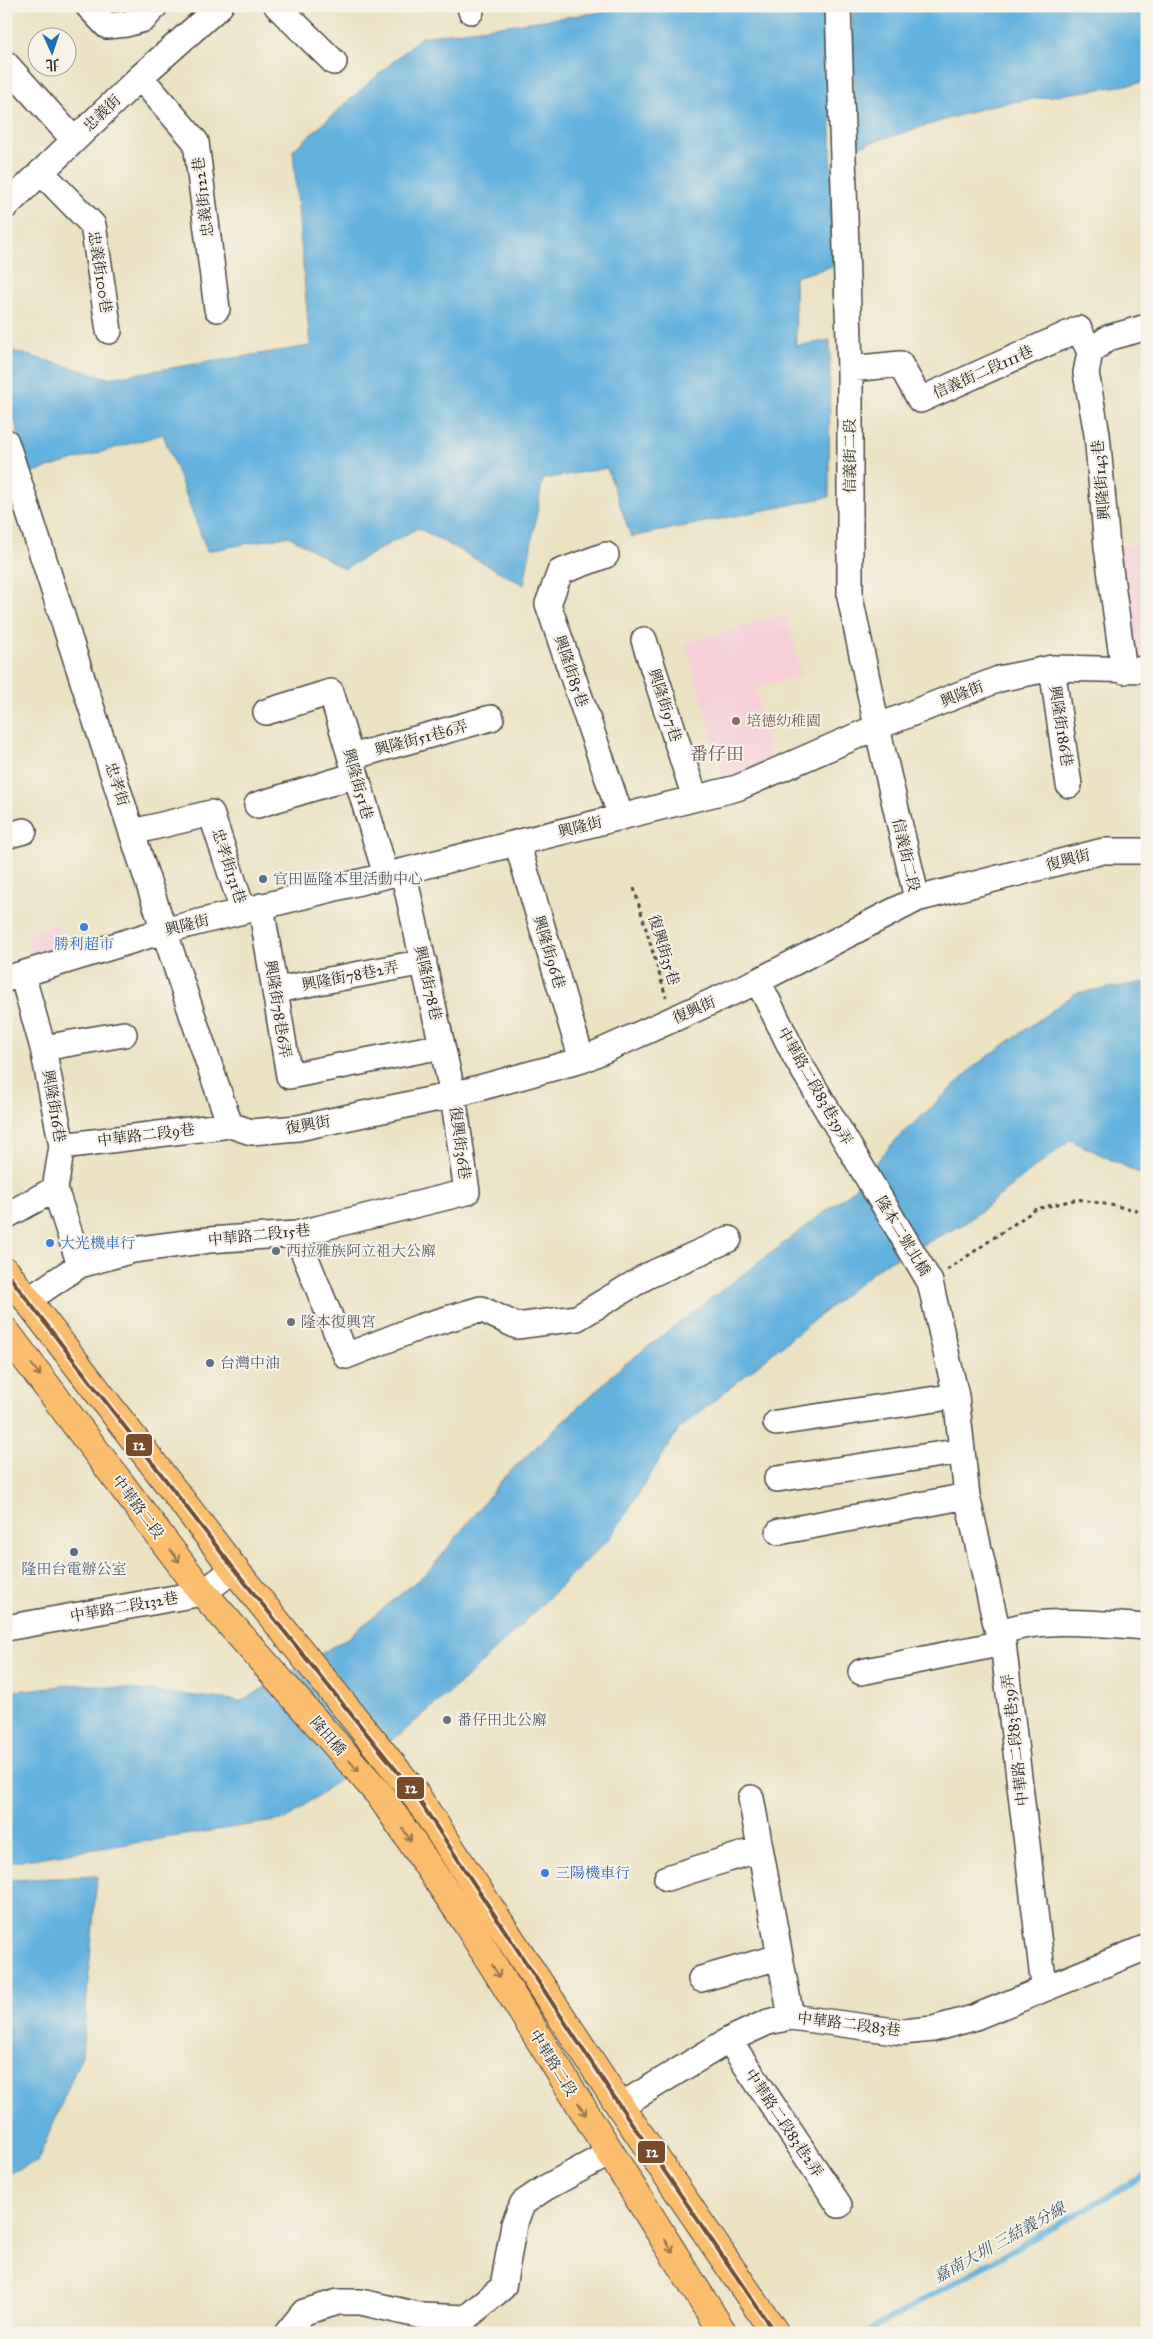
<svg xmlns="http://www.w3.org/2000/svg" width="1153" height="2339" font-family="'IM FELL Great Primer','Noto Serif TC',serif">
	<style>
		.built { fill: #f6cfd8 }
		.water { fill: #63b1dd; stroke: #476e84 }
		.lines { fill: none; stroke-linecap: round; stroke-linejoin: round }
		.stream { stroke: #63b1dd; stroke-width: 6 }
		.minor-casing { stroke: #484642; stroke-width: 28 }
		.major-casing { stroke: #484642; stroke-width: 30 }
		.path { stroke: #484642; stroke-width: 3; stroke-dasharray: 4 4; stroke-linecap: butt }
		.minor { stroke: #fff; stroke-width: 25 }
		.major { stroke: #fbbd6e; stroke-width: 28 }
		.bus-1-casing { stroke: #f7f3e8; stroke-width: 8 }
		.bus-1 { stroke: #7a4b2a; stroke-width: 4 }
		.oneway { stroke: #93744c }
		.education-dot { fill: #8d6e63; stroke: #f7f3e8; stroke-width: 2 }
		.service-dot { fill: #5c6f8a; stroke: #f7f3e8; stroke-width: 2 }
		.shop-dot { fill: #3f7fe0; stroke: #f7f3e8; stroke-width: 2 }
		.worship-dot { fill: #6b7280; stroke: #f7f3e8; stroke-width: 2 }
		.labels { text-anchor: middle; stroke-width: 4; stroke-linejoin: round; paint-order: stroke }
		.street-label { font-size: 15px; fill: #2b2b2b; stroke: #f7f3e8 }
		.education-label { font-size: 15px; fill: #785e54; stroke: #f7f3e8; text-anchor: start }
		.service-label { font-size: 15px; fill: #4e5e75; stroke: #f7f3e8; text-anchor: start }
		.shop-label { font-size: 15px; fill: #366cbe; stroke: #f7f3e8; text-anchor: start }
		.worship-label { font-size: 15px; fill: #5b616d; stroke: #f7f3e8; text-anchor: start }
		.water-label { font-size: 16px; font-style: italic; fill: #3f5a69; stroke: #f7f3e8 }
		.quarter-label { font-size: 18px; fill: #68545b; stroke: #f7f3e8 }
		.line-badge { stroke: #f7f3e8; stroke-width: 2 }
		.badge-label { font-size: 14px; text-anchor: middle; font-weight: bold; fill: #fff }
	</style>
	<rect width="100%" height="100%" fill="#f7f3e8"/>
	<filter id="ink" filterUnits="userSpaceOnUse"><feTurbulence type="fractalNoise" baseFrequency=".02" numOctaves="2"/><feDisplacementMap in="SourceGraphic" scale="10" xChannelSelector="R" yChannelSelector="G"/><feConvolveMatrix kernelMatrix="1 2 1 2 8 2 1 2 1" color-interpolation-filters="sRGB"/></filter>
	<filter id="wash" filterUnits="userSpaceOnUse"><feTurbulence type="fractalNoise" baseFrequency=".0096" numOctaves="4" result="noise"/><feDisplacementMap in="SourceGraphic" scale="20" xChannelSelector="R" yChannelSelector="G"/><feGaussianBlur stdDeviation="1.12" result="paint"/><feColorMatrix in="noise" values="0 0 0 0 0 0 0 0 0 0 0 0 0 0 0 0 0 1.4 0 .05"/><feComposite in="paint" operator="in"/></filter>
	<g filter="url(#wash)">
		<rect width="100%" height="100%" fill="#ebe2c2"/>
		<!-- built -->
		<path class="built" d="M 1147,544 L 1147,670 L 1124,671 L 1107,547 Z
			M 787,614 L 801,675 L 755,688 L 773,764 L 724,779 L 686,643 Z
			M 57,923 L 64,946 L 33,957 L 25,934 Z"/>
		<!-- water -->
		<path class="water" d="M 646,6 L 829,6 L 833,266 L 795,277 L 796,346 L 830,340 L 829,497 L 631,537 L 607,468 L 543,479 L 524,585 L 418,528 L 344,569 L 289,536 L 207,551 L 163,434 L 30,473 L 6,392 L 6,349 L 108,378 L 310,346 L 293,150 L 421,37 Z
			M 852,6 L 1147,6 L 1147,78 L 1140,83 L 993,105 L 856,147 Z
			M 1147,982 L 1147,1177 L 1070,1140 L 964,1224 L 882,1265 L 679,1429 L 611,1537 L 465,1679 L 404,1731 L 287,1819 L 6,1863 L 6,1692 L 81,1684 L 242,1701 L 349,1637 L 431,1569 L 505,1476 L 620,1368 L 850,1193 L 893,1143 L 976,1065 L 1076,993 Z
			M 97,1876 L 82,2055 L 37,2162 L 6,2174 L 8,1880 Z"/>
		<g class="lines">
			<!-- stream -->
			<path class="stream" d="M 865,2333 L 1147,2174"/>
		</g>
	</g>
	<g filter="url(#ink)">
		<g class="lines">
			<!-- minor casing -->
			<g class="minor-casing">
				<path id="minor" d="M 88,6 L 107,26 L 126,24 L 144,19 L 155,6
					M 277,6 L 334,62
					M 470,6 L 471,11
					M 838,6 L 850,369 L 850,597 L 877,727 L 917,899
					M 6,64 L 74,140
					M 140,77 L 196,142 L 217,309
					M 41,172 L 93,225 L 109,331
					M 6,206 L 140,77 L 220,6
					M 850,369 L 900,364 L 920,400 L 1079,329 L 1090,352
					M 6,442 C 80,670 151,898 230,1125
					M 606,555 L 560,572 L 548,604 L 621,817
					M 644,640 L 695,798
					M 1052,668 L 1069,785
					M 1124,671 L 1107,547 L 1097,434 L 1086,373 L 1090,352 L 1108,338 L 1147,327
					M 266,712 L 331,692 L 386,875
					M 351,757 L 491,718
					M 257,805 L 356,775
					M 133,832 L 211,813 L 243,911
					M 6,836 L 24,831
					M 517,843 L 582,1060
					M 261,906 L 289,1076 L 442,1046
					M 22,974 L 43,1048 L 62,1146 L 55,1189 L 80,1265 L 28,1300
					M 6,979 L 163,931 L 737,788 L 877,727 L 999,679 L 1052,668 L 1147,670
					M 758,981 L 795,1056 L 930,1282 L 956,1396 L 967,1496 L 998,1633 L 1003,1643 L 1044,1987
					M 276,990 L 424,962
					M 43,1048 L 124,1034
					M 62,1146 L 230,1125 L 251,1132 L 298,1128 L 453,1095 L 582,1060 L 758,981 L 917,899 L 1103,851 L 1147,851
					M 6,1216 L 55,1189
					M 296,1234 L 346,1356 L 420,1327 L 481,1309 L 517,1326 L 577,1318 L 647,1276 L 729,1239
					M 80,1265 L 133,1250 L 209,1240 L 296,1234 L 467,1192 L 453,1095 L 403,871
					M 776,1423 L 956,1396
					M 777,1479 L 962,1451
					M 779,1532 L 967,1496
					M 6,1628 L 203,1593 L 234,1569
					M 998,1633 C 1041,1616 1101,1624 1147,1627
					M 861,1672 L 1003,1643
					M 751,1798 L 791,2017
					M 667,1878 L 760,1849
					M 701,1979 L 779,1957
					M 729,2040 L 839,2205
					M 620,2106 L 729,2040 L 768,2022 L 791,2017 L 902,2032 L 933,2029 L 973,2018 L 1147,1947
					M 287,2333 L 304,2312 L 338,2302 L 361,2302 L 422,2316 L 466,2318 L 503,2287 L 514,2224 L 523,2203 L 545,2188 L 610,2153"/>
			</g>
			<!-- major casing -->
			<g class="major-casing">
				<path id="major" d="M 6,1272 L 234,1569 L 413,1791 L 620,2106 L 775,2333
					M 6,1332 L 203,1593 L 380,1795 L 466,1922 L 723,2333"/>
			</g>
			<!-- path -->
			<path class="path" d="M 634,888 L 666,997
				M 947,1270 L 1036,1209 L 1078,1199 L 1147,1212"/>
			<!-- minor -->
			<use href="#minor" class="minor"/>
			<!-- major -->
			<use href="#major" class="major"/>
			<!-- bus-1 casing -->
			<g class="bus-1-casing">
				<path id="bus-1" d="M 6,1272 L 234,1569 L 413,1791 L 620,2106 L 775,2333"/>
			</g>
			<!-- bus-1 -->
			<use href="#bus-1" class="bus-1"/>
		</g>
		<!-- one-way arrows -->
		<defs><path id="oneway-shaft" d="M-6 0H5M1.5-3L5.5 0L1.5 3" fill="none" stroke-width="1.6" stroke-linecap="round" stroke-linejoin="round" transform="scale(1.25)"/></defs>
		<g class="oneway">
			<use href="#oneway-shaft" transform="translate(36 1370) rotate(53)"/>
			<use href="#oneway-shaft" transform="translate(175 1556) rotate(53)"/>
			<use href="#oneway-shaft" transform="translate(354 1766) rotate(49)"/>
			<use href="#oneway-shaft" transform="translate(407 1835) rotate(56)"/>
			<use href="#oneway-shaft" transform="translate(496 1971) rotate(58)"/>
			<use href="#oneway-shaft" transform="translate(582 2109) rotate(58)"/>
			<use href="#oneway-shaft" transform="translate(669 2246) rotate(58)"/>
		</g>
	</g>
	<!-- markers -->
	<circle class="education-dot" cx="736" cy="721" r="5"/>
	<g class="service-dot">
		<circle cx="263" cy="879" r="5"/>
		<circle cx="210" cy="1363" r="5"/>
		<circle cx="74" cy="1552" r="5"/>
	</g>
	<g class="shop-dot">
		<circle cx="84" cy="927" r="5"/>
		<circle cx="50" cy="1243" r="5"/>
		<circle cx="545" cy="1873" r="5"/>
	</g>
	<g class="worship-dot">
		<circle cx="276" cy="1251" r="5"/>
		<circle cx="291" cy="1322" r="5"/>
		<circle cx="447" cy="1720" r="5"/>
	</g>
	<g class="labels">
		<!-- street labels -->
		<g class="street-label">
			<text transform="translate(102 113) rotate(-44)" y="5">忠義街</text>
			<text transform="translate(203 197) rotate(-97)" y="5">忠義街122巷</text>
			<text transform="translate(100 272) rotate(81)" y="5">忠義街100巷</text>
			<text transform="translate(983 372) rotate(-24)" y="5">信義街二段111巷</text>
			<text transform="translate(850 456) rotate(-90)" y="5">信義街二段</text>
			<text transform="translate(1101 480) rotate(-95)" y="5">興隆街143巷</text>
			<text transform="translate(571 671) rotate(71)" y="5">興隆街85巷</text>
			<text transform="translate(962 694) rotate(-22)" y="5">興隆街</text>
			<text transform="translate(665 705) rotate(72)" y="5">興隆街97巷</text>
			<text transform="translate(1061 726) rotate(81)" y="5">興隆街186巷</text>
			<text transform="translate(421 738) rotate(-15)" y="5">興隆街51巷6弄</text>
			<text transform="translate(117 784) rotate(72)" y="5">忠孝街</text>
			<text transform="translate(358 784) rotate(74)" y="5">興隆街51巷</text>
			<text transform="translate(580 827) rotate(-14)" y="5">興隆街</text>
			<text transform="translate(906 855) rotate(77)" y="5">信義街二段</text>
			<text transform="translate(1068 860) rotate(-15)" y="5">復興街</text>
			<text transform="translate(229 866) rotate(72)" y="5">忠孝街131巷</text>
			<text transform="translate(187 925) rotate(-14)" y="5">興隆街</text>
			<text transform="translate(664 950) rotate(73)" y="5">復興街35巷</text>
			<text transform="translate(549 952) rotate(73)" y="5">興隆街96巷</text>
			<text transform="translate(350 976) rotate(-11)" y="5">興隆街78巷2弄</text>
			<text transform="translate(428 983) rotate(77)" y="5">興隆街78巷</text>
			<text transform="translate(278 1009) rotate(81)" y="5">興隆街78巷6弄</text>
			<text transform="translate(694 1010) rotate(-24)" y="5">復興街</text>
			<text transform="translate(815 1086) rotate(60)" y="5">中華路二段83巷39弄</text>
			<text transform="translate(54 1106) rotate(80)" y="5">興隆街16巷</text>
			<text transform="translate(308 1125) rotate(-10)" y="5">復興街</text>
			<text transform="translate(146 1135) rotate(-7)" y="5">中華路二段9巷</text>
			<text transform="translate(460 1143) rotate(82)" y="5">復興街36巷</text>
			<text transform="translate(259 1235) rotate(-6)" y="5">中華路二段15巷</text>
			<text transform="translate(903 1236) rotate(59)" y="5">隆本二號北橋</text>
			<text transform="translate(138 1507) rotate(53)" y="5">中華路二段</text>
			<text transform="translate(124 1607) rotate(-10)" y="5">中華路二段132巷</text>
			<text transform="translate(328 1736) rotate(49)" y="5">隆田橋</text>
			<text transform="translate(1015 1740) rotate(-97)" y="5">中華路二段83巷39弄</text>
			<text transform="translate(849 2024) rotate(7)" y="5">中華路二段83巷</text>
			<text transform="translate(553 2063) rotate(58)" y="5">中華路二段</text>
			<text transform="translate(784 2123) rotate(56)" y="5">中華路二段83巷2弄</text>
		</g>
		<!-- education labels -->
		<g class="education-label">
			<text x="746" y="726">培德幼稚園</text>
		</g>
		<!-- service labels -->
		<g class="service-label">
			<text x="273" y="884">官田區隆本里活動中心</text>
			<text x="220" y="1368">台灣中油</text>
			<text x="74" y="1574" text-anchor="middle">隆田台電辦公室</text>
		</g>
		<!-- shop labels -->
		<g class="shop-label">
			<text x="84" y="949" text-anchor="middle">勝利超市</text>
			<text x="60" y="1248">大光機車行</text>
			<text x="555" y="1878">三陽機車行</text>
		</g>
		<!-- worship labels -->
		<g class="worship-label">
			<text x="286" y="1256">西拉雅族阿立祖大公廨</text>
			<text x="301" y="1327">隆本復興宮</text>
			<text x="457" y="1725">番仔田北公廨</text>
		</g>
		<!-- water labels -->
		<g class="water-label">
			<text transform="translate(999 2242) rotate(-29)" y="6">嘉南大圳 三結義分線</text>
		</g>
		<!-- quarter labels -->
		<g class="quarter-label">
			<text x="717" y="760">番仔田</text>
		</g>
	</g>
	<g class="line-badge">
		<rect x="125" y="1433" width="28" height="24" rx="5" fill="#7a4b2a"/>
		<rect x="396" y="1776" width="29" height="24" rx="5" fill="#7a4b2a"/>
		<rect x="637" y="2140" width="29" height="24" rx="5" fill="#7a4b2a"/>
	</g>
	<g class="badge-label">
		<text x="139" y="1450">12</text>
		<text x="411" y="1793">12</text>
		<text x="652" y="2157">12</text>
	</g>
	<!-- margin -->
	<rect width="1153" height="2339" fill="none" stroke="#f7f3e8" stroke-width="25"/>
	<!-- north arrow -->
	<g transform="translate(52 52) rotate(177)"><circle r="24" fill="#f7f3e8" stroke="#a5a39c"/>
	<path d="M0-4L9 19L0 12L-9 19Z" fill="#1f6fb2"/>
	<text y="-8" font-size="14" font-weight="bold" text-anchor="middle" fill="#2b2b2b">北</text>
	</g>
</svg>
